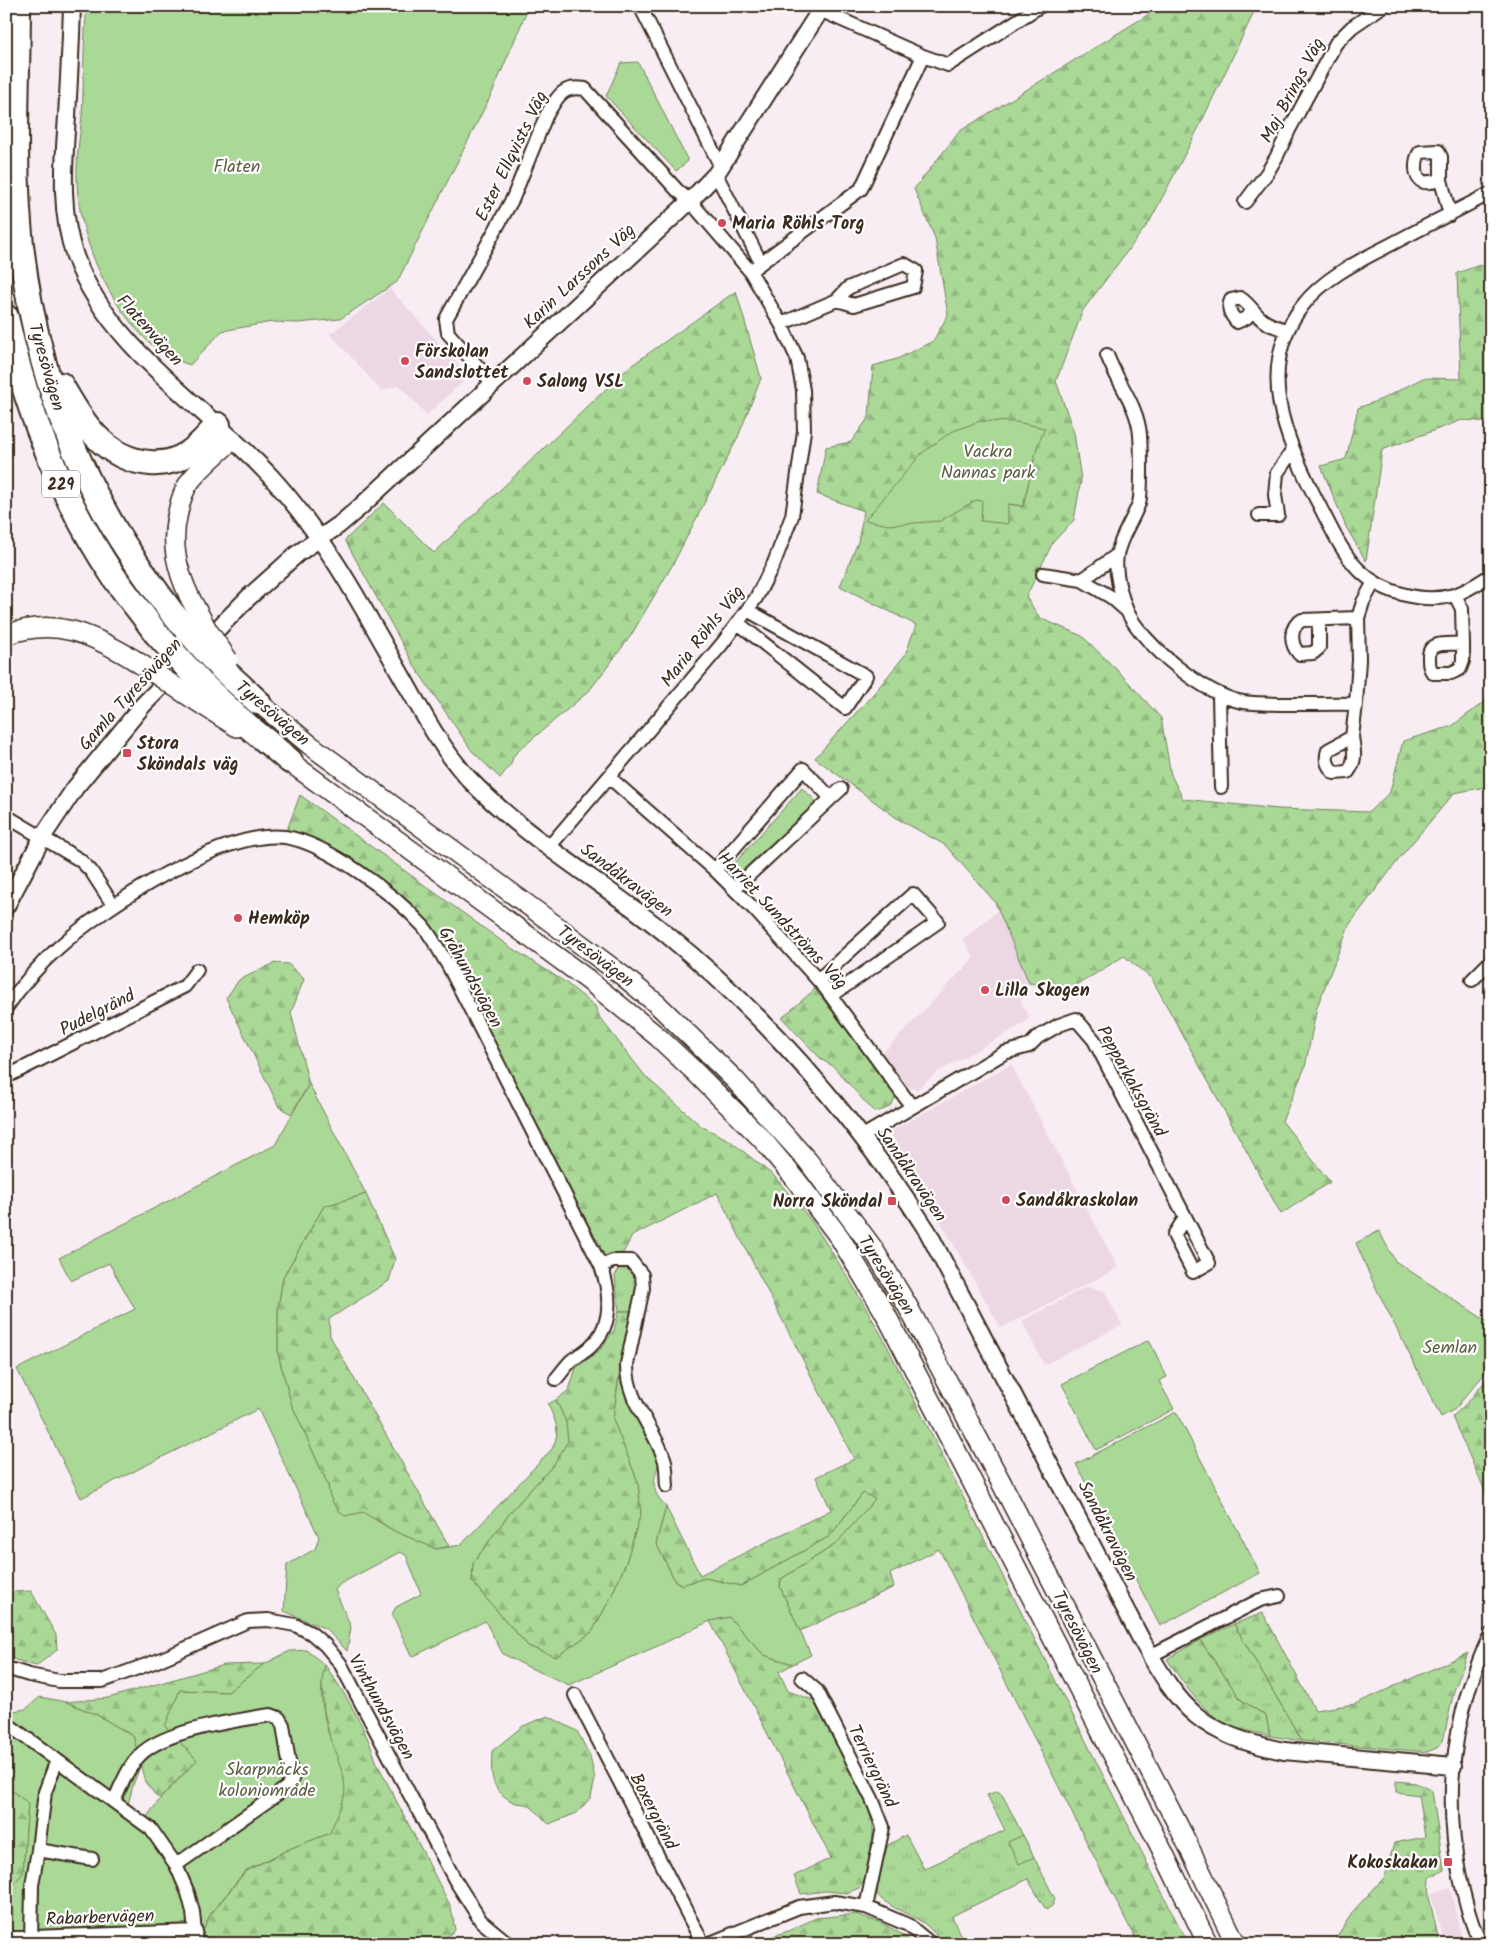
<svg xmlns="http://www.w3.org/2000/svg" width="1497" height="1950" font-family="Kalam,sans-serif">
	<style>
		.built { fill: #eed7e4 }
		.grass { fill: url(#grass-tufts); stroke: #72815a }
		.forest { fill: url(#forest-firs); stroke: #72815a; fill-rule: evenodd }
		.green { fill: #aad897; stroke: #72815a }
		.lines { fill: none; stroke-linecap: round; stroke-linejoin: round }
		.minor-casing { stroke: #3b2a1e; stroke-width: 16 }
		.tertiary-casing { stroke: #3b2a1e; stroke-width: 20 }
		.secondary-casing { stroke: #3b2a1e; stroke-width: 22 }
		.motorway-casing { stroke: #3b2a1e; stroke-width: 28 }
		.minor { stroke: #fff; stroke-width: 12 }
		.tertiary { stroke: #fff; stroke-width: 16 }
		.secondary { stroke: #fff; stroke-width: 19 }
		.motorway { stroke: #fff; stroke-width: 24 }
		.secondary-bridge-casing { stroke: #3b2a1e; stroke-width: 22; stroke-linecap: butt }
		.motorway-bridge-casing { stroke: #3b2a1e; stroke-width: 28; stroke-linecap: butt }
		.secondary-bridge { stroke: #fff; stroke-width: 19 }
		.motorway-bridge { stroke: #fff; stroke-width: 24 }
		.poi-dot { fill: #d1495b; stroke: #fff; stroke-width: 2 }
		.labels { text-anchor: middle; stroke-width: 4.5; stroke-linejoin: round; paint-order: stroke }
		.shield { fill: #fff; stroke: #766a62; stroke-width: 1 }
		.shield-label { font-size: 16px; font-weight: bold; fill: #3b2a1e }
		.street-label { font-size: 18px; fill: #3b2a1e; stroke: #fff }
		.park-label { font-size: 18px; fill: #5c5e42; stroke: #fff }
		.poi-label { font-size: 18px; font-weight: bold; fill: #3b2a1e; stroke: #fff; text-anchor: start }
	</style>
	<defs>
		<pattern id="grass-tufts" width="24" height="20" patternUnits="userSpaceOnUse" patternTransform="scale(1.25)"><rect width="24" height="20" fill="#aad897"/><path d="M3 7l-1-3M5 7V3M7 7l1-3M15 17l-1-3M17 17v-4M19 17l1-3" fill="none" stroke="#93ba82"/></pattern>
		<pattern id="forest-firs" width="22" height="20" patternUnits="userSpaceOnUse" patternTransform="scale(1.25)"><rect width="22" height="20" fill="#aad897"/><path d="M5 1l3.5 6h-7zM16 11l3.5 6h-7z" fill="#93ba82"/></pattern>
	</defs>
	<rect width="100%" height="100%" fill="#f7edf3"/>
	<filter id="ink" filterUnits="userSpaceOnUse"><feTurbulence type="fractalNoise" baseFrequency=".02" numOctaves="2"/><feDisplacementMap in="SourceGraphic" scale="10" xChannelSelector="R" yChannelSelector="G"/><feConvolveMatrix kernelMatrix="1 2 1 2 8 2 1 2 1" color-interpolation-filters="sRGB"/></filter>
	<g filter="url(#ink)">
		<!-- built -->
		<path class="built" d="M 390,289 L 469,376 L 427,415 L 399,385 L 382,391 L 330,334 Z
			M 1017,895 L 1029,983 L 1020,1001 L 1030,1018 L 1021,1025 L 938,1072 L 917,1089 L 909,1088 L 883,1053 L 974,958 L 963,939 Z
			M 1011,1064 L 1118,1268 L 1001,1328 L 890,1132 Z
			M 1086,1287 L 1105,1291 L 1122,1325 L 1044,1365 L 1022,1321 Z
			M 1450,1887 L 1461,1936 L 1465,1944 L 1444,1944 L 1431,1894 Z"/>
		<!-- grass -->
		<path class="grass" d="M 622,1267 L 633,1269 C 640,1284 635,1296 631,1311 L 619,1311 L 615,1277 L 617,1270 Z
			M 1234,1624 L 1302,1741 L 1270,1736 L 1266,1716 L 1241,1700 L 1200,1640 Z
			M 998,1791 L 1003,1796 L 1055,1899 L 1052,1906 L 1046,1910 L 1028,1879 L 952,1916 L 964,1944 L 943,1944 C 938,1937 932,1930 925,1924 C 915,1916 880,1904 877,1893 C 874,1883 884,1856 888,1845 L 906,1835 L 924,1869 L 1005,1830 L 987,1795 Z"/>
		<!-- forest -->
		<path class="forest" d="M 1162,6 L 1257,6 L 1199,127 L 1150,221 L 1083,310 L 1056,381 L 1074,433 L 1081,480 L 1074,520 L 1053,542 L 1026,597 L 1040,618 L 1082,636 L 1119,672 L 1161,718 L 1171,775 L 1183,799 L 1279,809 L 1369,812 L 1390,792 L 1403,741 L 1452,726 L 1491,697 L 1491,786 L 1454,793 L 1402,855 L 1349,925 L 1317,1007 L 1305,1067 L 1282,1121 L 1330,1182 L 1281,1214 L 1152,979 L 1124,956 L 1069,990 L 1029,983 L 995,902 L 945,845 L 898,819 L 815,758 L 875,692 L 905,655 L 916,625 L 840,586 L 858,542 L 864,511 L 817,494 L 826,447 L 851,442 L 869,417 L 873,366 L 897,359 L 933,341 L 948,315 L 935,238 L 914,189 L 960,131 ZM 1044,428 L 1037,447 L 1023,506 L 976,500 Z
			M 1480,265 L 1491,270 L 1491,422 L 1462,420 L 1382,450 L 1366,561 L 1346,527 L 1321,466 L 1346,459 L 1358,408 L 1382,399 L 1423,378 L 1461,379 L 1457,273 Z
			M 736,291 L 761,378 L 738,437 L 673,564 L 630,637 L 589,691 L 517,752 L 513,757 L 511,764 L 500,778 L 472,751 L 415,667 L 345,540 L 384,503 L 434,553 L 628,368 Z
			M 300,795 L 510,947 L 565,982 L 595,1006 L 600,1018 L 646,1077 L 701,1126 L 729,1140 L 774,1176 L 811,1220 L 849,1279 L 882,1336 L 1188,1944 L 1138,1944 L 939,1549 L 890,1574 L 894,1587 L 800,1631 L 780,1587 L 781,1579 L 836,1544 L 863,1493 L 830,1536 L 741,1586 L 705,1578 L 683,1585 L 675,1581 L 656,1543 L 666,1507 L 700,1575 L 831,1510 L 816,1477 L 854,1459 L 717,1193 L 632,1236 L 623,1253 L 606,1257 L 600,1252 L 437,935 L 395,896 L 285,835 Z
			M 275,963 L 288,964 L 304,979 L 291,1013 L 309,1084 L 291,1114 L 279,1107 L 226,998 L 239,980 Z
			M 815,989 L 895,1091 C 896,1105 887,1110 874,1112 L 833,1066 L 822,1060 L 782,1018 Z
			M 366,1194 L 395,1259 L 389,1281 L 329,1319 L 330,1336 L 449,1546 L 436,1549 L 392,1530 L 376,1519 L 345,1516 L 336,1508 L 329,1495 L 328,1485 L 291,1403 L 278,1354 L 278,1307 L 283,1277 L 324,1206 Z
			M 619,1311 L 631,1311 L 621,1361 L 613,1419 L 638,1482 L 641,1513 L 626,1563 L 610,1599 L 592,1632 L 556,1657 L 528,1646 L 483,1595 L 472,1581 L 473,1563 L 512,1510 L 554,1464 L 566,1422 L 556,1400 L 569,1390 L 576,1368 L 600,1350 L 614,1330 Z
			M 1491,1374 L 1491,1504 L 1452,1417 L 1468,1402 Z
			M 31,1591 L 56,1635 L 57,1650 L 36,1666 L 6,1657 L 6,1596 L 15,1592 Z
			M 1263,1613 L 1315,1710 L 1355,1704 L 1468,1653 L 1454,1691 L 1443,1741 L 1437,1748 L 1427,1752 L 1302,1741 L 1234,1624 Z
			M 729,1617 L 764,1655 L 793,1664 L 779,1672 L 788,1691 L 813,1700 L 867,1803 L 873,1824 L 873,1840 L 864,1881 L 859,1888 L 847,1893 L 826,1891 L 801,1894 L 794,1876 L 831,1858 L 710,1621 Z
			M 1200,1640 L 1241,1700 L 1266,1716 L 1270,1736 C 1259,1733 1247,1731 1236,1728 C 1204,1717 1185,1685 1167,1659 Z
			M 264,1664 L 228,1692 L 180,1690 L 166,1726 L 197,1760 L 160,1798 L 157,1797 L 145,1782 L 133,1736 L 97,1715 L 66,1702 L 108,1698 L 224,1665 Z
			M 325,1665 C 347,1696 365,1727 377,1763 L 451,1907 L 455,1930 L 439,1944 L 204,1944 L 203,1930 L 210,1915 L 246,1871 L 289,1849 L 330,1833 L 330,1739 L 324,1711 L 321,1678 Z
			M 548,1716 L 577,1731 L 590,1756 L 595,1779 L 591,1797 L 577,1813 L 549,1824 C 543,1819 534,1808 528,1805 C 524,1803 517,1804 513,1802 C 489,1789 491,1774 492,1751 L 523,1726 Z
			M 1396,1781 L 1416,1783 L 1432,1791 L 1444,1870 L 1430,1877 L 1429,1897 L 1439,1941 L 1434,1944 L 1332,1944 L 1354,1910 L 1385,1877 L 1394,1843 L 1425,1837 L 1418,1795 L 1396,1792 Z
			M 6,1786 L 28,1803 L 23,1873 L 6,1893 Z
			M 856,1914 C 877,1921 896,1928 913,1944 L 750,1944 L 788,1931 L 816,1918 Z"/>
		<!-- green -->
		<path class="green" d="M 87,6 L 529,6 L 493,91 L 397,282 L 340,319 L 298,323 L 272,322 L 222,331 L 190,365 C 157,354 143,339 123,312 C 95,274 75,217 77,169 C 77,152 80,134 82,116 C 84,80 83,43 87,6 Z
			M 638,62 L 688,161 L 676,171 L 606,96 L 621,63 Z
			M 980,421 L 1016,422 L 1045,428 L 1037,447 L 1023,506 L 1008,504 L 1008,524 L 981,521 L 982,501 L 976,500 L 940,521 L 888,525 L 865,520 L 922,453 L 951,432 Z
			M 802,788 L 817,802 L 739,873 L 732,866 Z
			M 309,1084 L 366,1194 L 324,1206 L 283,1277 L 278,1307 L 278,1354 L 291,1403 L 328,1485 C 329,1499 334,1507 345,1516 L 363,1512 L 392,1530 L 436,1549 L 461,1545 L 552,1449 C 561,1430 556,1423 548,1404 L 556,1400 L 566,1422 L 568,1441 L 554,1464 L 512,1510 L 473,1563 L 472,1581 L 483,1595 L 528,1646 L 556,1657 L 592,1632 L 610,1599 L 626,1563 L 641,1513 L 638,1482 L 613,1419 L 619,1377 L 626,1397 L 659,1463 C 652,1484 651,1490 666,1507 L 656,1543 L 675,1581 L 682,1585 L 705,1578 L 741,1586 L 830,1536 L 863,1493 L 875,1499 L 836,1544 L 781,1579 L 780,1587 L 811,1655 L 793,1664 L 764,1655 L 729,1617 L 710,1621 L 662,1644 L 569,1685 L 526,1666 L 503,1654 L 485,1621 L 412,1657 L 392,1614 L 396,1607 L 421,1594 L 406,1555 L 400,1552 L 340,1584 L 335,1590 L 351,1627 L 347,1651 L 326,1629 L 284,1611 L 287,1565 L 315,1549 L 319,1537 L 258,1409 L 81,1498 L 17,1369 L 135,1309 L 109,1263 L 71,1281 L 59,1258 L 275,1145 Z
			M 1379,1231 L 1395,1261 L 1491,1324 L 1491,1366 L 1455,1409 L 1441,1417 L 1370,1276 L 1356,1243 Z
			M 1149,1340 L 1167,1377 L 1159,1381 L 1174,1409 L 1096,1450 L 1062,1384 Z
			M 1176,1412 L 1260,1573 L 1160,1626 L 1076,1464 Z
			M 306,1650 L 325,1665 C 318,1689 323,1718 331,1741 C 336,1757 348,1780 344,1797 C 341,1809 334,1821 330,1833 L 289,1849 L 245,1871 L 210,1915 L 203,1930 L 204,1944 L 6,1944 L 6,1893 L 23,1873 L 28,1803 L 6,1786 L 6,1710 L 8,1712 L 26,1709 L 40,1697 L 66,1702 L 97,1715 L 133,1736 L 141,1764 L 133,1785 L 128,1805 L 145,1819 L 161,1798 L 197,1760 L 165,1726 L 180,1690 L 228,1692 L 264,1664 L 290,1651 Z
			M 1023,1835 L 1034,1857 L 1019,1864 L 1008,1842 Z"/>
		<g class="lines">
			<!-- minor casing -->
			<g class="minor-casing">
				<path id="minor" d="M 640,6 L 721,167
					M 816,6 L 822,11 L 923,56 L 948,65 L 1040,6
					M 716,174 L 761,263
					M 1441,180 C 1436,181 1429,183 1424,182 C 1413,179 1415,159 1420,152 L 1438,151 L 1441,157 L 1441,180 L 1450,215
					M 1491,193 C 1456,211 1421,228 1386,247 C 1357,262 1324,278 1303,305 C 1254,368 1285,437 1316,499 C 1329,523 1340,551 1359,570 C 1382,593 1424,604 1454,595 C 1467,591 1480,582 1491,575
					M 1245,202 L 1267,173 L 1277,156 L 1289,130 L 1336,43 L 1352,27 L 1383,6
					M 750,271 L 861,189 L 923,56
					M 1253,311 L 1246,318 L 1237,322 C 1231,315 1227,309 1231,300 L 1240,298 C 1250,304 1254,314 1264,321 C 1270,325 1279,328 1286,330
					M 781,324 L 837,300 L 854,305 L 913,287 L 916,271 L 904,264 L 848,288 L 837,300
					M 1107,355 C 1117,382 1138,406 1140,435 C 1141,449 1142,492 1139,503 C 1133,520 1120,537 1117,555 C 1114,572 1121,596 1127,611 C 1142,644 1207,697 1243,702 C 1278,706 1321,703 1356,704
					M 496,383 L 488,378 L 448,333 L 446,319 L 513,198 L 546,116 C 557,98 561,85 585,89 L 677,190 L 690,201 L 750,271 L 781,324 L 797,358 L 803,390 L 804,431 L 792,516 L 774,563 L 756,598 L 722,644 L 549,847
					M 1259,515 L 1278,515 L 1275,495 L 1277,473 L 1293,450
					M 1043,574 L 1082,580 L 1111,597 L 1127,611
					M 1082,580 L 1117,555
					M 1455,595 L 1462,609 L 1463,644 C 1450,644 1428,640 1429,658 C 1429,664 1429,668 1433,673 L 1451,673 L 1460,669 L 1463,661 L 1463,644
					M 1319,621 L 1319,648 L 1313,653 L 1299,654 C 1290,644 1289,627 1302,620 L 1358,618
					M 738,623 L 845,708 L 866,676 L 747,610
					M 1219,695 L 1221,787
					M 1352,737 C 1354,751 1357,760 1348,772 L 1334,773 C 1327,765 1325,760 1328,750 L 1352,737 L 1356,704 L 1359,660 L 1358,618 L 1363,602 L 1374,582
					M 609,777 L 715,870 L 754,909 L 825,988 L 912,1107
					M 6,816 L 80,860 L 91,871 L 113,905
					M 715,870 L 803,769 L 831,798
					M 734,889 L 841,789
					M 818,980 L 913,894 L 938,922 L 831,996
					M 1472,980 L 1491,961
					M 6,1008 C 21,986 39,965 58,948 C 103,907 223,829 285,837 C 327,843 395,895 423,926 C 433,938 441,954 449,967 L 601,1266 C 611,1294 614,1325 590,1347 C 585,1352 577,1356 571,1361 C 566,1366 561,1373 556,1379
					M 6,1077 L 185,986 L 197,970
					M 863,1136 L 1004,1053 L 1029,1046 L 1038,1037 L 1059,1025 L 1076,1019 L 1094,1040 L 1209,1263 L 1193,1272 L 1174,1235 L 1185,1218
					M 601,1266 L 613,1261 L 631,1261 L 642,1275 L 643,1288 L 627,1364 C 626,1400 653,1426 664,1458 C 667,1466 666,1477 667,1486
					M 1150,1656 L 1260,1600 L 1279,1596
					M 6,1668 L 29,1675 L 59,1681 L 102,1681 L 157,1661 L 248,1621 L 268,1620 L 295,1625 L 311,1633 L 325,1645 L 340,1663 L 455,1880 L 481,1921 L 509,1944
					M 802,1678 L 817,1691 L 872,1799 L 883,1827 L 866,1907
					M 575,1695 L 703,1944
					M 6,1723 L 151,1829 L 176,1865 L 188,1893 L 193,1912 L 196,1944
					M 114,1801 C 121,1786 128,1767 140,1755 C 164,1730 238,1720 271,1715 L 279,1718 L 283,1725 L 292,1780 L 286,1788 L 176,1865
					M 38,1850 L 92,1859
					M 6,1938 L 196,1931
					M 31,1944 L 32,1885 L 38,1850 L 45,1792 L 57,1760
					M 708,1944 L 799,1907 L 834,1902 L 866,1907 L 908,1925 L 931,1944
					M 1481,1944 C 1471,1925 1466,1903 1461,1882 C 1446,1815 1449,1749 1471,1683 C 1477,1667 1482,1650 1491,1634"/>
			</g>
			<!-- tertiary casing -->
			<g class="tertiary-casing">
				<path id="tertiary" d="M 72,6 C 71,43 69,79 67,116 C 64,162 59,211 75,256 C 107,347 208,408 271,477 C 322,533 359,600 396,666 C 418,704 438,745 468,778 C 526,839 600,880 665,933 C 769,1018 856,1118 928,1232 L 1141,1639 C 1181,1711 1201,1734 1284,1751 L 1453,1766
					M 6,906 L 43,836 L 75,788 L 143,705 L 249,597 L 297,554 L 339,525 L 359,508 L 690,201 L 716,174 L 823,6"/>
			</g>
			<!-- secondary casing -->
			<g class="secondary-casing">
				<path id="secondary" d="M 190,598 C 177,570 170,544 178,512 C 180,502 184,489 191,480 C 203,465 218,453 232,440
					M 6,635 C 55,617 91,634 133,659
					M 250,691 L 258,702 L 310,745 L 555,925 L 623,976 L 657,1004 L 735,1080 L 808,1161 L 872,1247 L 907,1305 L 1002,1484 L 1182,1833 L 1236,1944
					M 192,698 L 237,727
					M 279,754 L 587,979 L 658,1037 L 692,1069 L 761,1138 L 793,1176 L 840,1238 L 884,1311 L 1160,1846 L 1208,1944"/>
			</g>
			<!-- motorway casing -->
			<g class="motorway-casing">
				<path id="motorway" d="M 18,6 C 18,67 14,127 17,188 C 21,306 52,421 111,523 C 129,555 151,584 173,614
					M 6,317 C 26,410 61,498 114,577 C 127,596 142,613 155,632
					M 61,385 C 81,421 105,460 150,463 C 162,464 176,461 187,454 C 199,447 208,435 218,425
					M 220,667 L 258,702
					M 200,682 L 236,716 L 290,761"/>
			</g>
			<!-- minor -->
			<use href="#minor" class="minor"/>
			<!-- tertiary -->
			<use href="#tertiary" class="tertiary"/>
			<!-- secondary -->
			<use href="#secondary" class="secondary"/>
			<!-- motorway -->
			<use href="#motorway" class="motorway"/>
			<!-- secondary-bridge casing -->
			<g class="secondary-bridge-casing">
				<path id="secondary-bridge" d="M 190,598 L 208,631 L 228,660
					M 133,659 L 192,698"/>
			</g>
			<!-- motorway-bridge casing -->
			<g class="motorway-bridge-casing">
				<path id="motorway-bridge" d="M 173,614 L 220,667
					M 155,632 L 200,682"/>
			</g>
			<!-- secondary-bridge -->
			<use href="#secondary-bridge" class="secondary-bridge"/>
			<!-- motorway-bridge -->
			<use href="#motorway-bridge" class="motorway-bridge"/>
		</g>
	</g>
	<!-- markers -->
	<g class="poi-dot">
		<circle cx="722" cy="223" r="5"/>
		<circle cx="405" cy="361" r="5"/>
		<circle cx="527" cy="381" r="5"/>
		<rect x="122" y="748" width="10" height="10" rx="2.5"/>
		<circle cx="238" cy="918" r="5"/>
		<circle cx="985" cy="990" r="5"/>
		<circle cx="1006" cy="1200" r="5"/>
		<rect x="887" y="1196" width="10" height="10" rx="2.5"/>
		<rect x="1443" y="1857" width="10" height="10" rx="2.5"/>
	</g>
	<g class="labels">
		<!-- shield labels -->
		<rect class="shield" x="42" y="470.5" width="38" height="27" rx="4"/>
		<g class="shield-label">
			<text x="61" y="490">229</text>
		</g>
		<!-- street labels -->
		<g class="street-label">
			<text transform="translate(1292 90) rotate(-62)" y="6">Maj Brings Väg</text>
			<text transform="translate(511 156) rotate(-64)" y="6">Ester Ellqvists Väg</text>
			<text transform="translate(579 276) rotate(-43)" y="6">Karin Larssons Väg</text>
			<text transform="translate(150 330) rotate(48)" y="6">Flatenvägen</text>
			<text transform="translate(47 367) rotate(74)" y="6">Tyresövägen</text>
			<text transform="translate(702 636) rotate(-52)" y="6">Maria Röhls Väg</text>
			<text transform="translate(130 694) rotate(-48)" y="6">Gamla Tyresövägen</text>
			<text transform="translate(273 713) rotate(40)" y="6">Tyresövägen</text>
			<text transform="translate(627 880) rotate(37)" y="6">Sandåkravägen</text>
			<text transform="translate(783 920) rotate(47)" y="6">Harriet Sundströms Väg</text>
			<text transform="translate(596 956) rotate(37)" y="6">Tyresövägen</text>
			<text transform="translate(471 977) rotate(61)" y="6">Gråhundsvägen</text>
			<text transform="translate(97 1012) rotate(-27)" y="6">Pudelgränd</text>
			<text transform="translate(1132 1081) rotate(61)" y="6">Pepparkaksgränd</text>
			<text transform="translate(912 1174) rotate(56)" y="6">Sandåkravägen</text>
			<text transform="translate(887 1275) rotate(58)" y="6">Tyresövägen</text>
			<text transform="translate(1108 1531) rotate(63)" y="6">Sandåkravägen</text>
			<text transform="translate(1078 1632) rotate(63)" y="6">Tyresövägen</text>
			<text transform="translate(382 1707) rotate(61)" y="6">Vinthundsvägen</text>
			<text transform="translate(873 1766) rotate(64)" y="6">Terriergränd</text>
			<text transform="translate(654 1811) rotate(63)" y="6">Boxergränd</text>
			<text transform="translate(100 1917) rotate(-2)" y="6">Rabarbervägen</text>
		</g>
		<!-- park labels -->
		<g class="park-label">
			<text x="237" y="172">Flaten</text>
			<text x="988" y="457">Vackra<tspan x="988" dy="21">Nannas park</tspan></text>
			<text x="1450" y="1353">Semlan</text>
			<text x="267" y="1775">Skarpnäcks<tspan x="267" dy="21">koloniområde</tspan></text>
		</g>
		<!-- poi labels -->
		<g class="poi-label">
			<text x="732" y="229">Maria Röhls Torg</text>
			<text x="415" y="357">Förskolan<tspan x="415" dy="21">Sandslottet</tspan></text>
			<text x="537" y="387">Salong VSL</text>
			<text x="137" y="749">Stora<tspan x="137" dy="21">Sköndals väg</tspan></text>
			<text x="248" y="924">Hemköp</text>
			<text x="995" y="996">Lilla Skogen</text>
			<text x="1016" y="1206">Sandåkraskolan</text>
			<text x="882" y="1207" text-anchor="end">Norra Sköndal</text>
			<text x="1438" y="1868" text-anchor="end">Kokoskakan</text>
		</g>
	</g>
	<!-- margin -->
	<rect width="1497" height="1950" fill="none" stroke="#fff" stroke-width="25"/>
	<rect x="12" y="12" width="1472" height="1925" fill="none" stroke="#3b2a1e" stroke-width="2" filter="url(#ink)"/>
</svg>
